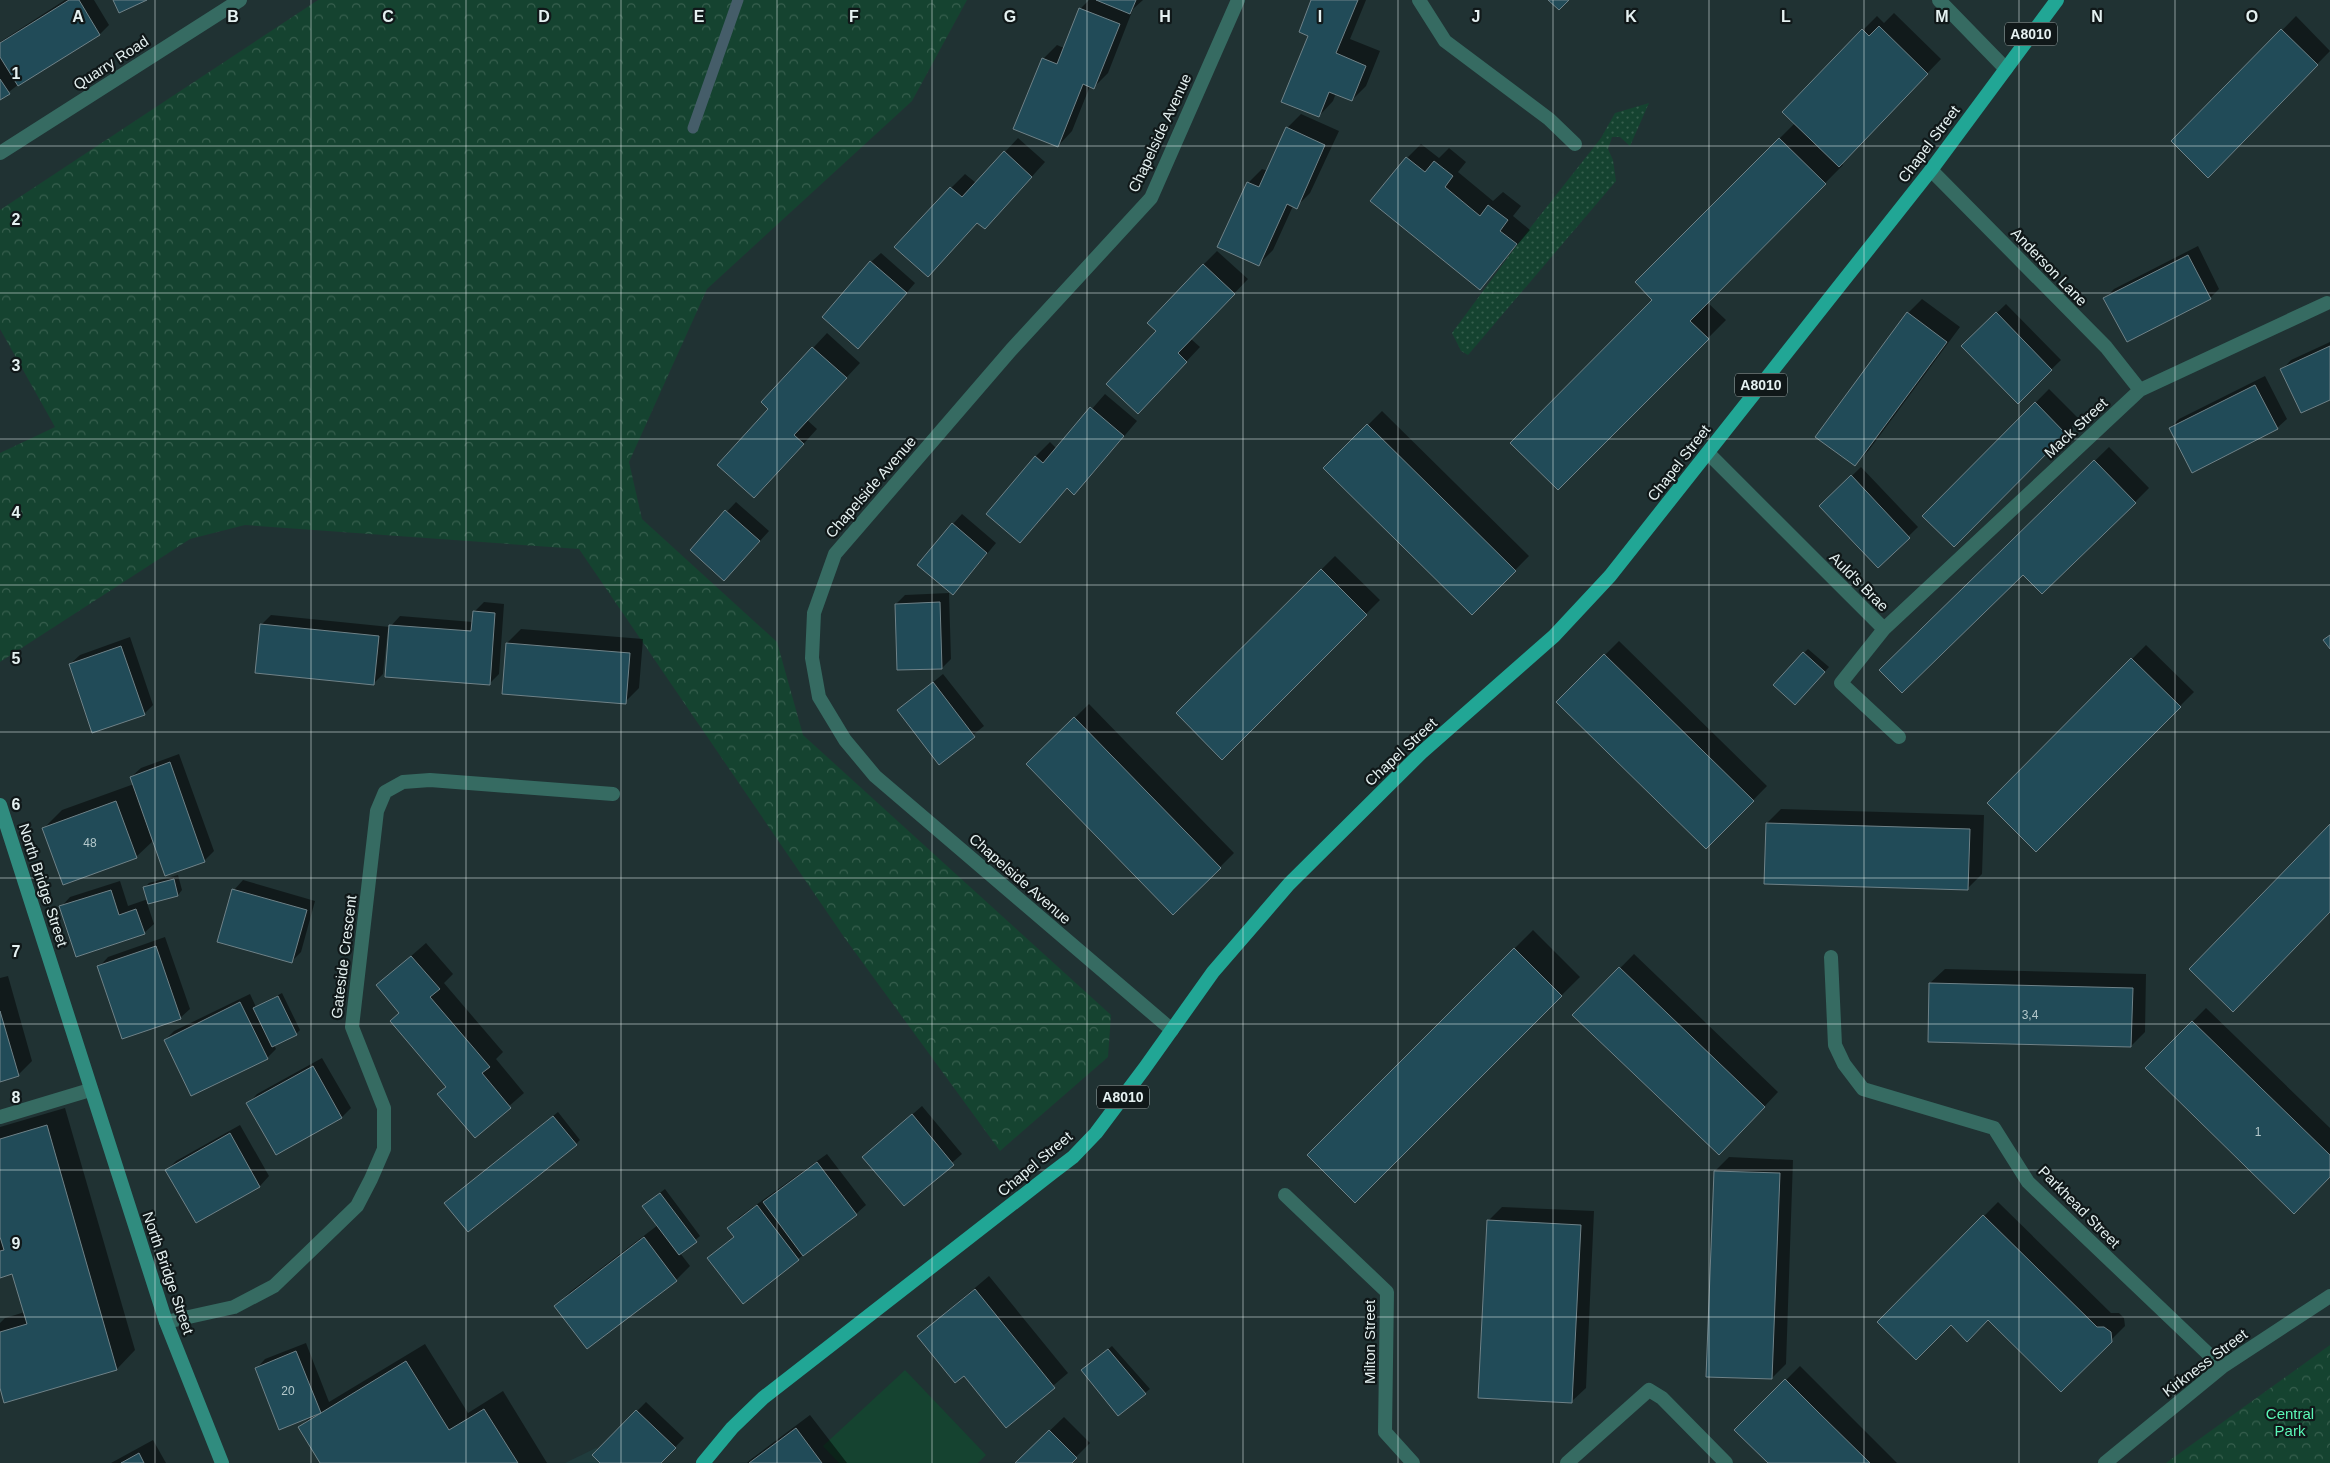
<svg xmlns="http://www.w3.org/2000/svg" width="2330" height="1463" font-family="Arial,sans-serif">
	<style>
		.built { fill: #203c3d }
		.grass { fill: url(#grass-dots) }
		.park { fill: url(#park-crowns) }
		.pitch { fill: #154330 }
		.shadow { fill: #0007 }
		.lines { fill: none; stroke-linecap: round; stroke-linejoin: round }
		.stream { stroke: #455d69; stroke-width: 11 }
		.building { fill: #214b58; stroke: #6f8288 }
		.minor { stroke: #366b62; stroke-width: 14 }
		.secondary { stroke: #308c7f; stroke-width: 14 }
		.primary { stroke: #21a695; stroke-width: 14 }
		.grid { fill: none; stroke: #e5f1f1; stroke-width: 1; stroke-opacity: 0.55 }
		.labels { text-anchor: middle; stroke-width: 4.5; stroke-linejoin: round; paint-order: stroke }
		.number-label { font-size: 12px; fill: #b4c8cb }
		.shield { fill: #101819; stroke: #a5b0b0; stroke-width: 1 }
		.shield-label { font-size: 14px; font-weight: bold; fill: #e5f1f1 }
		.street-label { font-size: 15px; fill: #e5f1f1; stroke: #101819 }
		.park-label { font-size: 15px; fill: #5bf7b7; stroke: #101819 }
		.grid-label { font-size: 16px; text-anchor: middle; font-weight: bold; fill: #e5f1f1; stroke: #101819; stroke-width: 4.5; stroke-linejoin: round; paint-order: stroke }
	</style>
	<defs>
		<pattern id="grass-dots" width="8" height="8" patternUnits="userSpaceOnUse" patternTransform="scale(1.25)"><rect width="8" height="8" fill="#154330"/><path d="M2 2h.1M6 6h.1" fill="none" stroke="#375f4e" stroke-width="1.8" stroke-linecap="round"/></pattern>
		<pattern id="park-crowns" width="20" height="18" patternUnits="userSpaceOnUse" patternTransform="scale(1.25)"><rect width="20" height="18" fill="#154330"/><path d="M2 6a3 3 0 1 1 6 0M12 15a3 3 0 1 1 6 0" fill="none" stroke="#375f4e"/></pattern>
	</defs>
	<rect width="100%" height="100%" fill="#203233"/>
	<!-- built -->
	<path class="built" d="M 596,1448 L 625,1463 L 565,1463 Z"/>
	<!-- grass -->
	<path class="grass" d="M 1649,103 L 1630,146 L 1620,137 L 1612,137 L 1608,149 L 1613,160 L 1616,181 L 1468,355 L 1461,351 L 1452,333 L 1523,237 L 1601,138 L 1615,113 Z"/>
	<!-- park -->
	<path class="park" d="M 318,0 L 967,0 L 912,101 L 707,289 L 629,462 L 642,519 L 777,642 L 803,735 L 1111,1015 L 1108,1057 L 1000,1151 L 844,937 L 579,549 L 245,525 L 190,539 L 0,662 L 0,453 L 55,427 L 0,329 L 0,210 Z
		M 2330,1345 L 2330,1463 L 2166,1463 Z"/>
	<!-- pitch -->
	<path class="pitch" d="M 905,1370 L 986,1455 L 978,1463 L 839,1463 L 823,1446 Z"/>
	<!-- shadow -->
	<path class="shadow" d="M 65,0 L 94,0 L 109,25 L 100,34 L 19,84 L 0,99 L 0,42 Z
		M 1089,0 L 1143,0 L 1133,9 L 1108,73 L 1094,87 L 1090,86 L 1072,131 L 1058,146 L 1043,59 L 1057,45 L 1064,48 L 1080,9 Z
		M 1313,0 L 1366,0 L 1350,39 L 1380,51 L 1366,86 L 1352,100 L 1336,93 L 1333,101 L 1319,116 L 1310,35 Z
		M 1894,13 L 1941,59 L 1841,163 L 1843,165 L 1707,302 L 1726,320 L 1558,489 L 1654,300 L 1636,282 L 1795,123 L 1863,30 L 1877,16 L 1884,23 Z
		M 2296,16 L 2330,51 L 2208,176 L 2173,141 Z
		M 1301,114 L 1339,131 L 1310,193 L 1296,207 L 1293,206 L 1273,250 L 1259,264 L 1248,183 L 1262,169 L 1268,171 L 1287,128 Z
		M 1018,138 L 1045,162 L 999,213 L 978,222 L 951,188 L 965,174 L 976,183 Z
		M 1421,144 L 1439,158 L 1449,148 L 1466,162 L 1458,172 L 1493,201 L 1503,192 L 1521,206 L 1513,216 L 1530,230 L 1480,288 L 1407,158 Z
		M 2198,246 L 2219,289 L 2210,298 L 2105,298 L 2114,289 Z
		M 1217,251 L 1248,279 L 1191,339 L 1200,347 L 1152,398 L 1158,331 L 1203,265 Z
		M 881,253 L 915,283 L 868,338 L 871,262 Z
		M 1922,299 L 1960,327 L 1869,450 L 1855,464 L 1908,313 Z
		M 2006,304 L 2061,360 L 2018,402 L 1963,346 Z
		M 827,333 L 860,363 L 807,420 L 817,429 L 768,483 L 770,409 L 763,402 Z
		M 2330,342 L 2330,398 L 2282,370 L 2291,360 Z
		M 2265,376 L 2287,419 L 2277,428 L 2170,428 L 2179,419 Z
		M 2049,389 L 2079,419 L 1954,546 L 1924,516 Z
		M 1105,394 L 1137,421 L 1088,479 L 1074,493 L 1068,487 L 1020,541 L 988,514 L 1036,456 L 1050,442 L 1057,449 Z
		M 1382,411 L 1529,556 L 1472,614 L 1325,468 Z
		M 2109,447 L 2149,488 L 2135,502 L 2042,592 L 2023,573 L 1881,670 Z
		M 1861,467 L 1918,527 L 1878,566 L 1821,506 Z
		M 736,502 L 769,531 L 734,570 L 691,550 Z
		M 962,514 L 996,543 L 962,584 L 953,524 Z
		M 1335,556 L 1380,600 L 1222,758 L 1177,713 Z
		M 949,593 L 951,659 L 942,668 L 896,604 L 905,595 Z
		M 484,602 L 504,604 L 499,674 L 489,684 L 388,628 L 383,674 L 373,684 L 261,625 L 271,615 L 390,627 L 400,616 L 473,622 L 474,612 Z
		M 521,629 L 643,639 L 639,688 L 625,702 L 507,643 Z
		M 130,637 L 153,705 L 144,714 L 70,664 L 80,655 Z
		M 1619,641 L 1767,786 L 1706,848 L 1558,702 Z
		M 2146,645 L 2194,692 L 2036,850 L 1989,803 Z
		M 1808,649 L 1829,667 L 1800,699 L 1804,653 Z
		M 943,674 L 984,726 L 939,763 L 899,710 Z
		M 1089,704 L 1234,853 L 1220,867 L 1042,750 Z
		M 179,754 L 214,851 L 205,860 L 166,874 L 154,840 L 136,857 L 44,828 L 62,810 L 134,784 L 131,777 L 141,768 Z
		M 1781,809 L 1984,815 L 1982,874 L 1968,888 L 1767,823 Z
		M 178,875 L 182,890 L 178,895 L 147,903 L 154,924 L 144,933 L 61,907 L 70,897 L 120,881 L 128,906 L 148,899 L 144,888 L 149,883 Z
		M 243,880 L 315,901 L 301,952 L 291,962 L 234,890 Z
		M 1533,930 L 1580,977 L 1355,1201 L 1308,1155 Z
		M 165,937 L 190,1009 L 180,1018 L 99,967 L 108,957 Z
		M 426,943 L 453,974 L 444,983 L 503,1052 L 496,1059 L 524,1093 L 475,1136 L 447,1086 L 400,1013 L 378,985 Z
		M 1634,954 L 1778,1092 L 1733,1140 L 1574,1015 Z
		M 1945,969 L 2146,974 L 2145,1032 L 2131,1046 L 1930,983 Z
		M 8,976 L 32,1061 L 18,1075 L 0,1080 L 0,978 Z
		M 282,993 L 300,1030 L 296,1034 L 274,1045 L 276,1049 L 267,1058 L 165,1040 L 174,1031 L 250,994 L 256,1007 Z
		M 2206,1008 L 2330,1128 L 2330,1175 L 2147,1068 Z
		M 322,1058 L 351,1108 L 342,1117 L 276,1154 L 248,1104 L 257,1094 Z
		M 922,1106 L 962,1154 L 905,1204 L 864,1157 Z
		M 65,1108 L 135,1350 L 117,1369 L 5,1401 L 0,1383 L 0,1323 L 5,1318 L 25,1312 L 13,1273 L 0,1276 L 0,1127 Z
		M 558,1112 L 580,1140 L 576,1144 L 450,1199 Z
		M 240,1125 L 269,1176 L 260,1186 L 196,1222 L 167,1170 L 176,1161 Z
		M 827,1154 L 866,1205 L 856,1214 L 798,1259 L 709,1258 L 735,1236 L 729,1228 L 738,1218 Z
		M 1729,1157 L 1793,1160 L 1786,1364 L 1772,1378 L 1715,1171 Z
		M 665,1189 L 700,1236 L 680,1253 L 690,1266 L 676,1280 L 556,1306 L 570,1292 L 658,1225 L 648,1202 Z
		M 1998,1202 L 2111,1313 L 2119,1313 L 2124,1318 L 2125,1326 L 2061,1390 L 1989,1318 L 1879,1322 Z
		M 1502,1207 L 1594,1211 L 1586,1388 L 1571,1402 L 1488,1221 Z
		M 989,1276 L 1068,1373 L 1006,1426 L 964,1374 L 918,1336 Z
		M 306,1343 L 329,1402 L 425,1344 L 468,1413 L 503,1391 L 547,1463 L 322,1463 L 300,1427 L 312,1415 L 256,1369 L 265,1359 Z
		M 1112,1346 L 1150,1389 L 1118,1414 L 1082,1370 Z
		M 1800,1366 L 1897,1463 L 1770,1463 L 1736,1430 Z
		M 646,1402 L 684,1438 L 660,1463 L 602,1463 L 594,1455 Z
		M 810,1415 L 847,1463 L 747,1463 L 750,1460 Z
		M 1064,1417 L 1090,1443 L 1070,1463 L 1016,1463 Z
		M 153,1440 L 166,1463 L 111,1463 Z"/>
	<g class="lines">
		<!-- stream -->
		<path class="stream" d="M 693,128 L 738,0"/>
	</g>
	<!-- building -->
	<path class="building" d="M 69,0 L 79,0 L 100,35 L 18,86 L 0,57 L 0,43 Z
		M 113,0 L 147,0 L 119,13 Z
		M 1096,0 L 1136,0 L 1130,14 Z
		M 1311,0 L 1358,0 L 1336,53 L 1366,66 L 1352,101 L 1329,92 L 1319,117 L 1281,102 L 1308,36 L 1299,32 Z
		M 1548,0 L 1569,0 L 1559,10 Z
		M 1079,8 L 1120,24 L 1094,89 L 1083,84 L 1058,147 L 1013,129 L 1042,58 L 1057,64 Z
		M 1879,26 L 1928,74 L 1839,167 L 1782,112 L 1862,29 L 1869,36 Z
		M 2281,29 L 2318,65 L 2208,178 L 2171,141 Z
		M 0,79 L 10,94 L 0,100 Z
		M 1286,127 L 1325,145 L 1297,209 L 1287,204 L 1259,266 L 1217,247 L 1247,182 L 1259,187 Z
		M 1779,138 L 1826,184 L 1690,321 L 1709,339 L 1558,490 L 1510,443 L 1652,300 L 1635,282 Z
		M 1004,151 L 1032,177 L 985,229 L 977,223 L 928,277 L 894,247 L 950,187 L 962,197 Z
		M 1406,157 L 1425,172 L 1434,161 L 1453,176 L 1445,187 L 1480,216 L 1488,205 L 1508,220 L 1500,231 L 1517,244 L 1480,290 L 1370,201 Z
		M 2188,255 L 2211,299 L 2127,342 L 2103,298 Z
		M 870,261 L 907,293 L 858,349 L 822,317 Z
		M 1203,264 L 1235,294 L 1178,353 L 1187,362 L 1138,414 L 1106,384 L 1156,331 L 1147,323 Z
		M 1907,312 L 1947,342 L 1855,466 L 1815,437 Z
		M 1996,312 L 2052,370 L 2018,404 L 1961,346 Z
		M 2330,346 L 2330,400 L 2301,413 L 2280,369 Z
		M 812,347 L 847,378 L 794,435 L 804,444 L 754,498 L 717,465 L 768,409 L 761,402 Z
		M 2255,385 L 2278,429 L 2192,473 L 2169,428 Z
		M 2035,402 L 2066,434 L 1954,547 L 1922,516 Z
		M 1090,407 L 1124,436 L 1074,495 L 1067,488 L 1020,543 L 986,514 L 1035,456 L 1043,463 Z
		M 1367,424 L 1516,571 L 1472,615 L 1323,468 Z
		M 2094,460 L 2136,503 L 2042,594 L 2023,575 L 1902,693 L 1879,670 Z
		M 1851,475 L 1910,538 L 1878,568 L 1819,506 Z
		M 725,510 L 760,541 L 724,581 L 690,550 Z
		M 952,523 L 987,553 L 953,595 L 917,565 Z
		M 1321,569 L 1367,615 L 1222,760 L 1176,713 Z
		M 940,602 L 942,669 L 897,670 L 895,604 Z
		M 473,611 L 495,613 L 490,685 L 385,677 L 389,625 L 471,631 Z
		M 260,624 L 379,636 L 374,685 L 255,673 Z
		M 2330,635 L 2330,649 L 2323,640 Z
		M 506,643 L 630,653 L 626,704 L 502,694 Z
		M 121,646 L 145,715 L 92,733 L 69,664 Z
		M 1803,652 L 1825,672 L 1795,705 L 1773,685 Z
		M 1604,654 L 1754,801 L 1706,849 L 1556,702 Z
		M 2131,658 L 2181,707 L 2036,852 L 1987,803 Z
		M 933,682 L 975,737 L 939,765 L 897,710 Z
		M 1074,717 L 1221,868 L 1173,915 L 1026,764 Z
		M 170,762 L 205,862 L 165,876 L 130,777 Z
		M 116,801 L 137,858 L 63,885 L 42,828 Z
		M 1766,823 L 1970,829 L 1968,890 L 1764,884 Z
		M 2330,824 L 2330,912 L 2233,1012 L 2189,969 Z
		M 174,879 L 178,896 L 148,904 L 143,887 Z
		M 232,889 L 307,910 L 292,963 L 217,942 Z
		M 111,890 L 119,915 L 136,909 L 145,934 L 76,957 L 59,906 Z
		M 156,946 L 181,1019 L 122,1039 L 97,966 Z
		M 1514,948 L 1562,996 L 1355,1203 L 1307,1155 Z
		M 411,956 L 440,989 L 430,997 L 490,1067 L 482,1073 L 511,1108 L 475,1138 L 437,1094 L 446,1087 L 390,1021 L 399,1013 L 376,985 Z
		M 1619,967 L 1765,1107 L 1719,1155 L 1572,1015 Z
		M 1929,983 L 2133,988 L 2131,1047 L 1928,1042 Z
		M 278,996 L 297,1035 L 272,1047 L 253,1008 Z
		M 240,1002 L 268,1059 L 191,1096 L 164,1040 Z
		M 0,1011 L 19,1076 L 0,1082 Z
		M 2192,1021 L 2330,1155 L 2330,1177 L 2294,1214 L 2145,1068 Z
		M 313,1066 L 342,1118 L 276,1155 L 246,1103 Z
		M 912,1114 L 954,1165 L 904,1206 L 862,1157 Z
		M 553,1116 L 577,1145 L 468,1232 L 444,1203 Z
		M 47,1125 L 117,1370 L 4,1403 L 0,1388 L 0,1332 L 27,1324 L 12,1274 L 0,1278 L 0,1251 L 4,1250 L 0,1237 L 0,1139 Z
		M 230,1133 L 260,1187 L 196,1223 L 165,1170 Z
		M 817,1162 L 857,1215 L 803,1256 L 763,1202 Z
		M 1714,1171 L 1780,1173 L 1772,1379 L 1706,1377 Z
		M 660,1193 L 697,1242 L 679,1255 L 642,1206 Z
		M 757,1205 L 799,1260 L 743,1304 L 707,1258 L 734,1237 L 727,1228 Z
		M 1983,1215 L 2097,1327 L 2104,1327 L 2111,1332 L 2112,1342 L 2061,1392 L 1988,1320 L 1967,1342 L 1951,1325 L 1916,1360 L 1877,1322 Z
		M 1487,1220 L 1581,1225 L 1572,1403 L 1478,1398 Z
		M 644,1237 L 677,1281 L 587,1349 L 554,1306 Z
		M 975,1289 L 1055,1388 L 1006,1428 L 964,1376 L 955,1383 L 917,1336 Z
		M 1108,1349 L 1146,1394 L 1118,1416 L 1081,1370 Z
		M 296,1351 L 321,1413 L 279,1430 L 255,1368 Z
		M 406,1361 L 449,1430 L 484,1409 L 518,1463 L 320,1463 L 298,1427 Z
		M 1785,1379 L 1818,1412 L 1870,1463 L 1768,1463 L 1734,1430 Z
		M 636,1410 L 676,1448 L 661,1463 L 600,1463 L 592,1455 Z
		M 796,1428 L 822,1463 L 749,1463 Z
		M 1049,1430 L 1077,1458 L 1072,1463 L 1015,1463 Z
		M 139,1453 L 144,1463 L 121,1463 Z"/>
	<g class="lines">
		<!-- minor -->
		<path class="minor" d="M 1419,0 L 1445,41 L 1549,119 L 1575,144
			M 1939,0 L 2006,69
			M 0,153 L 240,0
			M 1931,170 L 2106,347 L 2140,390
			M 1708,453 L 1884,629 L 1841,683 L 1899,737
			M 1884,629 L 2140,390 L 2327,303
			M 1831,957 L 1835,1045 L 1844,1064 L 1863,1089 L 1994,1128 L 2028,1182 L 2222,1367
			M 1172,1030 L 875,776 L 845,740 L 819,697 L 812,658 L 814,613 L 835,554 L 1011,350 L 1151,198 L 1238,0
			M 0,1117 L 90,1090
			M 1285,1195 L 1387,1292 L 1385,1432 L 1413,1463
			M 166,1322 L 234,1307 L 274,1286 L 357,1206 L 371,1179 L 384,1149 L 384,1108 L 352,1027 L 377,811 L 385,792 L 403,782 L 430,780 L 613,794
			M 1567,1463 L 1649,1390 L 1662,1398 L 1726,1463
			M 2105,1463 L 2222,1367 L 2330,1296"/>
		<!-- secondary -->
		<path class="secondary" d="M 0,805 L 166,1322 L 222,1463"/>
		<!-- primary -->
		<path class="primary" d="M 703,1463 L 732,1428 L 763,1398 L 1052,1173 L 1073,1157 L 1096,1133 L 1144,1069 L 1213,972 L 1289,884 L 1421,753 L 1554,636 L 1610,576 L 1931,170 L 2057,0"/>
	</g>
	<!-- grid -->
	<path class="grid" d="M 155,0 L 155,1463M 311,0 L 311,1463M 466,0 L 466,1463M 621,0 L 621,1463M 777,0 L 777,1463M 932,0 L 932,1463M 1087,0 L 1087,1463M 1243,0 L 1243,1463M 1398,0 L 1398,1463M 1553,0 L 1553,1463M 1709,0 L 1709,1463M 1864,0 L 1864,1463M 2019,0 L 2019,1463M 2175,0 L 2175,1463M 0,146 L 2330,146M 0,293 L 2330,293M 0,439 L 2330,439M 0,585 L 2330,585M 0,732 L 2330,732M 0,878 L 2330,878M 0,1024 L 2330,1024M 0,1170 L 2330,1170M 0,1317 L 2330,1317"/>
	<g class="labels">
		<!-- number labels -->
		<g class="number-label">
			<text x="90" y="847">48</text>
			<text x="2030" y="1019">3,4</text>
			<text x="2258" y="1136">1</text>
			<text x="288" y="1395">20</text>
		</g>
		<!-- shield labels -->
		<g class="shield">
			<rect x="2005" y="22.5" width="52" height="23" rx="4"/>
			<rect x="1735" y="373.5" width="52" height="23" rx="4"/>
			<rect x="1097" y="1085.5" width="52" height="23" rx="4"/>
		</g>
		<g class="shield-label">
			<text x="2031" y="39">A8010</text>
			<text x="1761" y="390">A8010</text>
			<text x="1123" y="1102">A8010</text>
		</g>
		<!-- street labels -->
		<g class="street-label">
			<text transform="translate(111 63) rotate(-33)" y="5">Quarry Road</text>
			<text transform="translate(1160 133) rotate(-65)" y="5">Chapelside Avenue</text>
			<text transform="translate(1929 144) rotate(-53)" y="5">Chapel Street</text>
			<text transform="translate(2049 267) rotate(46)" y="5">Anderson Lane</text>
			<text transform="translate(2076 428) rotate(-43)" y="5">Mack Street</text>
			<text transform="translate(1679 463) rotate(-52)" y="5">Chapel Street</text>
			<text transform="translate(871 487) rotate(-49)" y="5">Chapelside Avenue</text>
			<text transform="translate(1859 582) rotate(45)" y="5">Auld's Brae</text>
			<text transform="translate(1401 752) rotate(-43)" y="5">Chapel Street</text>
			<text transform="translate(1020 879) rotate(41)" y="5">Chapelside Avenue</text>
			<text transform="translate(43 885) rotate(72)" y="5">North Bridge Street</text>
			<text transform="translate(344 957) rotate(-83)" y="5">Gateside Crescent</text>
			<text transform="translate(1035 1164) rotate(-40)" y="5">Chapel Street</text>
			<text transform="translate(2079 1207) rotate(45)" y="5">Parkhead Street</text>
			<text transform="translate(168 1273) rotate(71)" y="5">North Bridge Street</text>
			<text transform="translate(1370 1342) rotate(-90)" y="5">Milton Street</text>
			<text transform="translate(2205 1363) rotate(-37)" y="5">Kirkness Street</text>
		</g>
		<!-- park labels -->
		<g class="park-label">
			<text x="2290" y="1419">Central<tspan x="2290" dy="17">Park</tspan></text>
		</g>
	</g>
	<g class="grid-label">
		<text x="78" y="22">A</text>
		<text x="233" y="22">B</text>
		<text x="388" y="22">C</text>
		<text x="544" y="22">D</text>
		<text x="699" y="22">E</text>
		<text x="854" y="22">F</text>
		<text x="1010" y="22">G</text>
		<text x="1165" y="22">H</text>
		<text x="1320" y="22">I</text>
		<text x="1476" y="22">J</text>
		<text x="1631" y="22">K</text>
		<text x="1786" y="22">L</text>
		<text x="1942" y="22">M</text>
		<text x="2097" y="22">N</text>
		<text x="2252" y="22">O</text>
		<text x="16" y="79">1</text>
		<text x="16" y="225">2</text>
		<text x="16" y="371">3</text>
		<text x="16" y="518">4</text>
		<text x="16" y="664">5</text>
		<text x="16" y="810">6</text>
		<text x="16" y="957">7</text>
		<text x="16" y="1103">8</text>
		<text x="16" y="1249">9</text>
	</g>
</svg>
